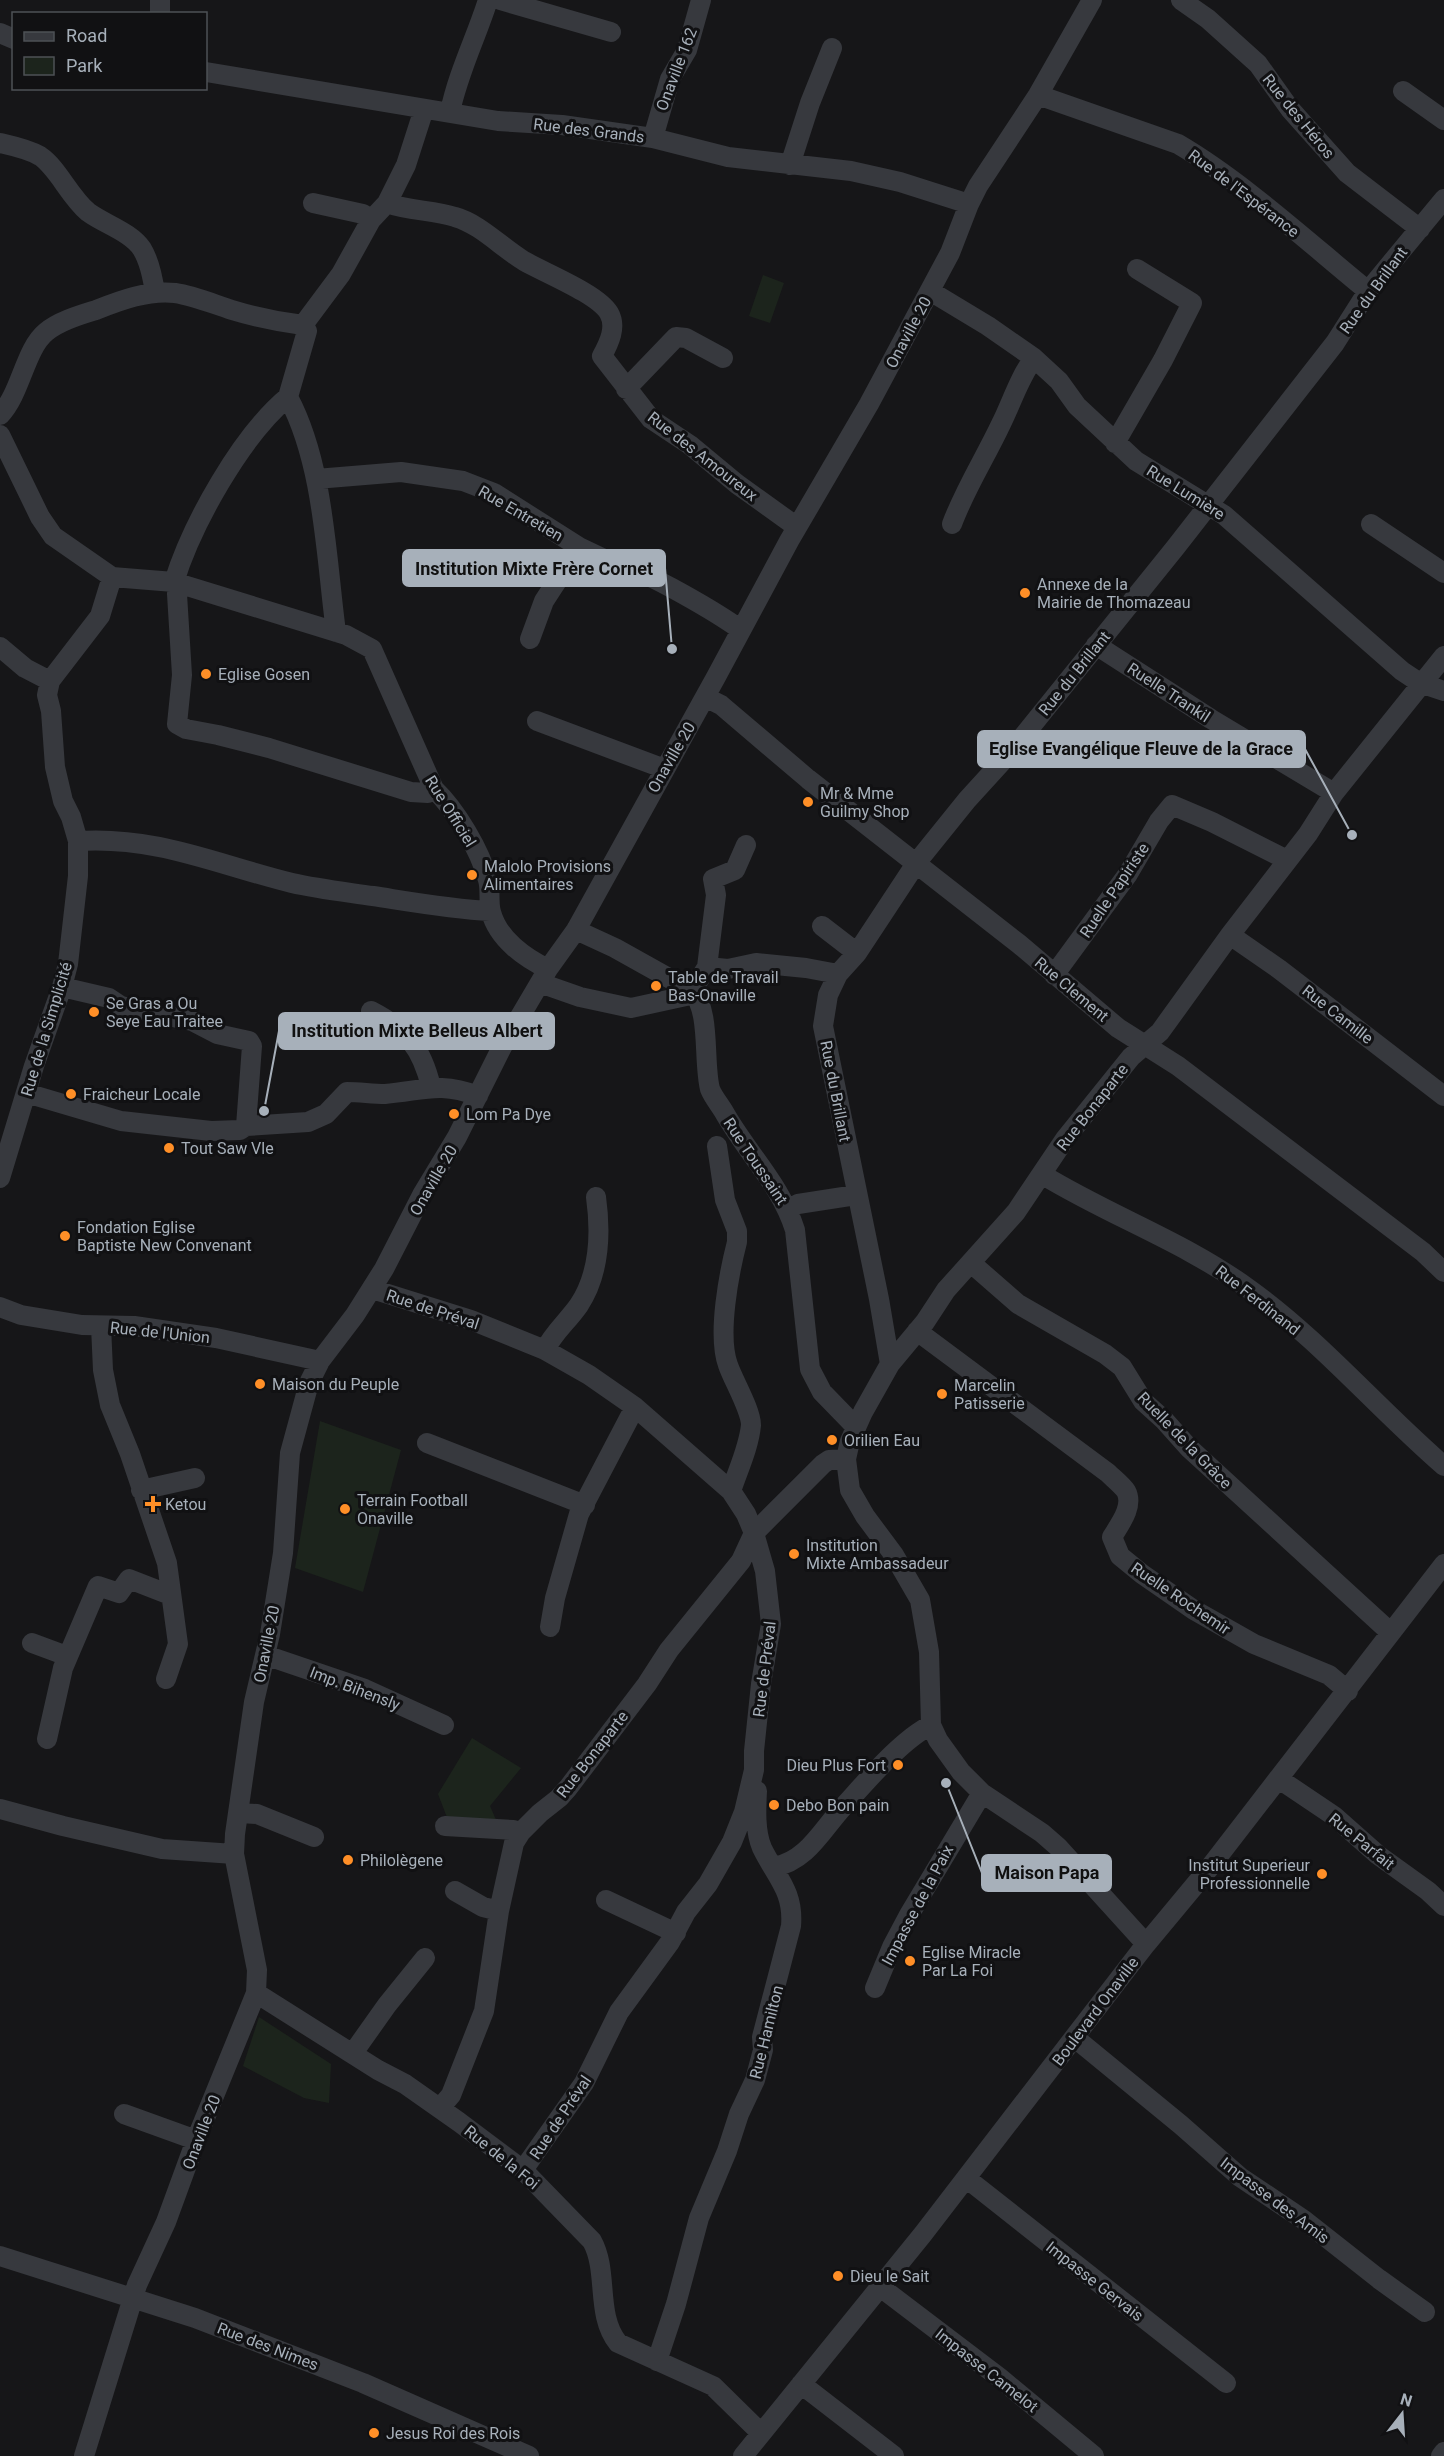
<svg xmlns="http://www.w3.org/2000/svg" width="1444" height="2456" font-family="Roboto,sans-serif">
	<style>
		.green { fill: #1c241c }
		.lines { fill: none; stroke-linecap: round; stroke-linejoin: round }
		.minor { stroke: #37393e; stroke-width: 20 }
		.poi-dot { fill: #ff8f27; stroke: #111113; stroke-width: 2 }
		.labels { text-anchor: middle; stroke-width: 6; stroke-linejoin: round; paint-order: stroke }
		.street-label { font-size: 16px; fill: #a7b0ba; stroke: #111113 }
		.poi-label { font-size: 16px; fill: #a7b0ba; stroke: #111113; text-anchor: start }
		.leader { fill: none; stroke: #a7b0ba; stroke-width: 2 }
		.callout-dot { fill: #a7b0ba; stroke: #111113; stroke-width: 2 }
		.callout { fill: #a7b0ba; stroke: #a7b0ba; stroke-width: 2 }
		.callout-label { font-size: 18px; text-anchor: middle; font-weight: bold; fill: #111 }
	</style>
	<rect width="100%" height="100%" fill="#161618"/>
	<!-- green -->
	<path class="green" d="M 763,275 L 784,283 L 770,323 L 749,316 Z
		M 320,1421 L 401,1450 L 363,1592 L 295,1568 Z
		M 472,1738 L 521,1768 L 490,1806 L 497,1822 L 448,1820 L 438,1794 Z
		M 259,2017 L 331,2064 L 329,2103 L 304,2098 L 243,2066 Z"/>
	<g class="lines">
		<!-- minor -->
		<path class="minor" d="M 160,0 L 160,14
			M 500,0 L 611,32
			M 1181,0 L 1208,19 L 1258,64 L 1290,109 L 1347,173 L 1420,229
			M 0,33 L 14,39
			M 206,72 L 498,121 L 562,125 L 653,138 L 728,157 L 851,171 L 900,182 L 969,204
			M 1403,91 L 1444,120
			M 1038,95 L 1178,144 C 1243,182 1309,243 1368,291
			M 450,112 C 458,73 476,38 488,0
			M 653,138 L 670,79 L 687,50 L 701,0
			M 0,143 C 13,146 28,149 40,156 C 58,168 69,196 88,212 C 104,224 131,232 142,249 C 150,262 153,279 155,293
			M 790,165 L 810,103 L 832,48
			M 313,203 L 363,214 L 371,220
			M 387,203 C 409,211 433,210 455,217 C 480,224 501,247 524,261 C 545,273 598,294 609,313 C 617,327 609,343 602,356 L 651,419 L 690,445 L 737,484 L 797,527
			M 930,291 L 988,326 L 1034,358 L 1059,381 L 1077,406 L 1136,461 L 1224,515 L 1402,671 L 1420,683 L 1444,691
			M 303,325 L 307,331 L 288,397 C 324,464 326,557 336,632
			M 626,389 L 676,337 L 686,338 L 723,358
			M 0,415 C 21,393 25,349 46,332 C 59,321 80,315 96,310 C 121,300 148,290 175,293 C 195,296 213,304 232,310 C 255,317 279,322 303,325 L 341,274 L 371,220 L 387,203 L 406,165 L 424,109
			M 0,435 L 40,517 L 53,536 L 112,577 L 174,582 L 346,635 L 372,649 L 434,789 C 456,810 480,850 488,880 C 491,890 488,902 491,912 C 498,939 525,958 548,969
			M 1115,443 L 1163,360 L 1192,303 L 1137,269
			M 316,479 L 401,472 L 463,481 L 494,493 L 579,547 L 623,568 C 643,568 722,616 741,630
			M 952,524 C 965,489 985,458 1001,424 C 1012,402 1019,378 1034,358
			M 1371,524 L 1444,573
			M 174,582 C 192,524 241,436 288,397
			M 179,585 L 177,594 L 182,675 L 177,724 L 186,729 L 218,735 L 269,748 L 411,792 L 428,793 L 434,789
			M 530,639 L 544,601 L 579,547
			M 1096,645 L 1211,719 L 1334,793
			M 0,647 L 25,668 L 50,681
			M 705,697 L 721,705 L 808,779 L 1019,944 L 1118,1028 L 1178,1066 L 1423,1252 L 1444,1272
			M 537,721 L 665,769
			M 78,841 C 158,836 218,865 292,883 C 318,889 346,892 373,896 C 412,902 451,909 490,911
			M 822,926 L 857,953
			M 576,930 L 615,948 L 692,991 L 707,967 L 728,969 L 756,963 L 806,968 L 838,974
			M 1230,935 L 1279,969 L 1444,1096
			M 707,967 L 716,895 L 713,879 L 735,870 L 746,845
			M 1054,975 L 1128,874 L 1159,821 L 1172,805 L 1212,822 L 1287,860
			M 540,983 L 580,997 L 631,1008 L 686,996 L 692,991 C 711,1011 703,1062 710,1089 C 713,1097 720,1105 724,1112 C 747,1153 781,1185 795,1230 L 810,1369 L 822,1392 L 856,1427
			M 62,987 L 109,998 L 121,1006 L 192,1021 L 217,1034 L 249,1041 L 252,1046 L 246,1126
			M 371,1011 C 406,1029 422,1048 431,1087
			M 26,1093 L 121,1121 L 211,1131 L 240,1130 L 246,1126 L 308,1122 L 326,1114 L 347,1092 C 360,1092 372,1094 385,1094 C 423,1091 439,1081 478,1096
			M 717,1146 L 725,1200 L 737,1231 L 737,1242 C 729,1273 717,1335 728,1365 C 733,1380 751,1410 751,1425 C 749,1447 738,1470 731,1491
			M 1043,1175 C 1110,1216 1185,1242 1249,1289 C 1320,1340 1378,1409 1444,1466
			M 0,1178 L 34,1066 L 62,987 L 68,964 L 78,876 L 78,841 L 71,817 L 63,801 L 55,767 L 51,711 L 47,695 L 50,681 L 100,616 L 112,577
			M 789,1209 L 798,1204 L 856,1195
			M 971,1263 L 1018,1304 L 1105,1354 L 1122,1367 L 1143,1401 L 1164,1420 L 1189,1448 L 1390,1632
			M 372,1289 L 471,1320 L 545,1350 L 589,1375 L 635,1407 L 731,1491 L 746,1514 L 754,1533 L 765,1571 L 771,1624 L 761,1684 L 754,1751 L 754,1770 L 744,1812 L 732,1842 L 708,1884 L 686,1912 L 670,1942 L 619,2012 L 584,2083 L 523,2170
			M 0,1307 L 21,1315 L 82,1325 L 134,1326 L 216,1338 L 320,1361
			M 101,1326 L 103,1370 L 110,1405 L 130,1454 L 167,1563 L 178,1644 L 166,1679
			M 917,1331 L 1108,1473 C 1113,1478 1122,1485 1126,1491 C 1134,1506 1120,1524 1112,1537 L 1120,1556 L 1142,1574 L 1194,1610 L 1254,1644 L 1329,1675 L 1348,1691
			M 545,1350 C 553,1333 568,1321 579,1305 C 600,1273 601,1233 596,1197
			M 890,1364 L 879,1299 L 823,1026 L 828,995 L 838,974 L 857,953 L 917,862 L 967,800 L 1008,755 L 1175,548 L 1335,343 L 1368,291 L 1444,199
			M 427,1443 L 585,1505
			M 141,1490 L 195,1478
			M 550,1627 L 555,1598 L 579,1514 L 635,1407
			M 32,1643 L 67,1656
			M 265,1655 L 365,1689 L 444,1725
			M 47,1739 L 63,1668 L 98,1586 L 119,1593 L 129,1579 L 165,1593 L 171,1593
			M 1279,1779 L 1334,1816 L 1378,1855 L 1428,1891 L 1444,1906
			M 0,1809 L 63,1826 L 162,1849 L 234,1854
			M 239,1813 L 257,1814 L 314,1837
			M 445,1826 L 513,1830 L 521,1832
			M 774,1867 C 807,1861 822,1830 843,1807 C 866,1782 901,1740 931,1725
			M 455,1891 L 483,1907 L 499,1911
			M 606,1900 L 676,1933
			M 1146,1944 L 1058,1847 L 1042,1833 L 982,1793 L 961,1772 L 938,1740 L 931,1725 L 929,1652 L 920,1600 L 894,1555 L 865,1516 L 850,1490 L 846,1459 L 850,1441 L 863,1412 L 890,1364 L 925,1322 L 946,1290 L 1016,1212 L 1065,1139 L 1131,1057 L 1160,1032 L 1230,935 L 1308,834 L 1334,793 L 1444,656
			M 875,1988 L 892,1947 L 909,1915 L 982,1793
			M 256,1993 L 378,2070 L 405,2084 L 459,2122 L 523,2170 L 592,2241 C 609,2272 595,2314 618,2343 L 713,2386 L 761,2433
			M 1075,2038 L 1181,2125 L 1240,2177 L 1304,2220 L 1379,2279 L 1425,2312
			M 353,2053 L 387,2005 L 425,1958
			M 440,2108 L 451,2095 L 484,2011 L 499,1911 L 514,1843 L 521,1832 L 540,1813 L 559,1798 L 568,1788 L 647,1684 L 669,1650 L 741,1561 L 754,1533 L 823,1464 L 829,1460 L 846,1459
			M 124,2114 L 196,2140
			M 966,2178 L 1226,2383
			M 0,2256 L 195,2318 L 363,2383 L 529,2456
			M 879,2286 L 1000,2378 L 1094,2456
			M 657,2361 L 676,2304 L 699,2218 L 727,2151 L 739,2114 L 755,2080 L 763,2050 L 762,2037 L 791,1926 C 794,1891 776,1877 762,1848 C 755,1832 756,1809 757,1791
			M 801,2384 L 894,2456
			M 84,2456 L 137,2285 L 166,2222 L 196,2140 L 256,1993 L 257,1970 L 234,1854 L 235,1834 L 254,1702 L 270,1634 L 283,1553 L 290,1453 L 309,1383 L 320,1361 L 355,1315 L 384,1269 L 422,1195 L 457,1137 L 502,1047 L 548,969 L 576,930 L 716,677 L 789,541 L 869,404 L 950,253 L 969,204 L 978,186 L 1038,95 L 1092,0
			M 743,2456 L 923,2234 L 1146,1944 L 1210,1867 L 1444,1564
			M 1441,2456 L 1444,2452"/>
	</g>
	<!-- markers -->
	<g class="poi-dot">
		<circle cx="1025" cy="593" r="6"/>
		<circle cx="206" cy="674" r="6"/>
		<circle cx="808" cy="802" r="6"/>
		<circle cx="472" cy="875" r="6"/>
		<circle cx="656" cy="986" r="6"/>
		<circle cx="94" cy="1012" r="6"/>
		<circle cx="71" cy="1094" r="6"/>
		<circle cx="454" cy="1114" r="6"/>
		<circle cx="169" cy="1148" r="6"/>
		<circle cx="65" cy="1236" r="6"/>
		<circle cx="260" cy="1384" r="6"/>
		<circle cx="942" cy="1394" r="6"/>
		<circle cx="832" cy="1440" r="6"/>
		<path d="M150 1495h6v6h6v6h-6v6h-6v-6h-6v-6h6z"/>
		<circle cx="345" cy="1509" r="6"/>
		<circle cx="794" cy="1554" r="6"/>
		<circle cx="898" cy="1765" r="6"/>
		<circle cx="774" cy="1805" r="6"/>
		<circle cx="348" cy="1860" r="6"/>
		<circle cx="1322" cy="1874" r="6"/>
		<circle cx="910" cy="1961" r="6"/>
		<circle cx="838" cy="2276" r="6"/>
		<circle cx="374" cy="2433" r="6"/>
	</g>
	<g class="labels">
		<!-- street labels -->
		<g class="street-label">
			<text transform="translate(676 69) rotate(-69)" y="6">Onaville 162</text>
			<text transform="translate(1299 116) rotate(51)" y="6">Rue des Héros</text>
			<text transform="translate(589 130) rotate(7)" y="6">Rue des Grands</text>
			<text transform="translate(1244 193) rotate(37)" y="6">Rue de l'Espérance</text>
			<text transform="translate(1373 290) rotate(-54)" y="6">Rue du Brillant</text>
			<text transform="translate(908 332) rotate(-62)" y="6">Onaville 20</text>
			<text transform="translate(703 456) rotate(38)" y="6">Rue des Amoureux</text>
			<text transform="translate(1186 492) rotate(32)" y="6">Rue Lumière</text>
			<text transform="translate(521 513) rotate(30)" y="6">Rue Entretien</text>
			<text transform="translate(1074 673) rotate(-51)" y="6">Rue du Brillant</text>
			<text transform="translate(1169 692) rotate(33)" y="6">Ruelle Trankil</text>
			<text transform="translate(671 757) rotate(-60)" y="6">Onaville 20</text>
			<text transform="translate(451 811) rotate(58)" y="6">Rue Officiel</text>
			<text transform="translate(1114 890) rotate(-56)" y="6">Ruelle Papiriste</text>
			<text transform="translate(1072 989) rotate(40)" y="6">Rue Clement</text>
			<text transform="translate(1338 1014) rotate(38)" y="6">Rue Camille</text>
			<text transform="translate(46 1029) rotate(-73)" y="6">Rue de la Simplicité</text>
			<text transform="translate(836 1091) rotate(79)" y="6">Rue du Brillant</text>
			<text transform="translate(1092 1107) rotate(-52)" y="6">Rue Bonaparte</text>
			<text transform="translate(756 1161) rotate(56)" y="6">Rue Toussaint</text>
			<text transform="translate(433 1180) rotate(-60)" y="6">Onaville 20</text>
			<text transform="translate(1258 1300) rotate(38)" y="6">Rue Ferdinand</text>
			<text transform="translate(433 1309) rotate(18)" y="6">Rue de Préval</text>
			<text transform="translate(160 1332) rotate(6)" y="6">Rue de l'Union</text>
			<text transform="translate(1185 1440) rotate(46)" y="6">Ruelle de la Grâce</text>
			<text transform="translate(1181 1598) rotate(34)" y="6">Ruelle Rochemir</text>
			<text transform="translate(266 1644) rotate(-79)" y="6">Onaville 20</text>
			<text transform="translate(764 1669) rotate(-83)" y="6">Rue de Préval</text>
			<text transform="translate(355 1688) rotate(21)" y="6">Imp. Bihensly</text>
			<text transform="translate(592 1754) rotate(-52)" y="6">Rue Bonaparte</text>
			<text transform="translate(1362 1841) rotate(39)" y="6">Rue Parfait</text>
			<text transform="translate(917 1905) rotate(-62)" y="6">Impasse de la Paix</text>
			<text transform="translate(1095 2011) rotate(-53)" y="6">Boulevard Onaville</text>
			<text transform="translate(766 2032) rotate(-76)" y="6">Rue Hamilton</text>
			<text transform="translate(560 2117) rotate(-56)" y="6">Rue de Préval</text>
			<text transform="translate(201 2132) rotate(-69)" y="6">Onaville 20</text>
			<text transform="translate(502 2157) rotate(39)" y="6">Rue de la Foi</text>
			<text transform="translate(1275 2200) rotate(37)" y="6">Impasse des Amis</text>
			<text transform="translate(1095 2281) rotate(38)" y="6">Impasse Gervais</text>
			<text transform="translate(268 2346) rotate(21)" y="6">Rue des Nimes</text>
			<text transform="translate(987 2370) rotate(38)" y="6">Impasse Camelot</text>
		</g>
		<!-- poi labels -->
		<g class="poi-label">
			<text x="1037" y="590">Annexe de la<tspan x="1037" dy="18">Mairie de Thomazeau</tspan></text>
			<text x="218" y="680">Eglise Gosen</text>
			<text x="820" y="799">Mr &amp; Mme<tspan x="820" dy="18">Guilmy Shop</tspan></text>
			<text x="484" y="872">Malolo Provisions<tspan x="484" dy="18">Alimentaires</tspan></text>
			<text x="668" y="983">Table de Travail<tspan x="668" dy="18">Bas-Onaville</tspan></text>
			<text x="106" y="1009">Se Gras a Ou<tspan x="106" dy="18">Seye Eau Traitee</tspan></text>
			<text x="83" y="1100">Fraicheur Locale</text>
			<text x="466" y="1120">Lom Pa Dye</text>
			<text x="181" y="1154">Tout Saw Vle</text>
			<text x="77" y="1233">Fondation Eglise<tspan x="77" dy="18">Baptiste New Convenant</tspan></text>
			<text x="272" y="1390">Maison du Peuple</text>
			<text x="954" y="1391">Marcelin<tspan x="954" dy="18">Patisserie</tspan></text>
			<text x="844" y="1446">Orilien Eau</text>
			<text x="357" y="1506">Terrain Football<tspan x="357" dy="18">Onaville</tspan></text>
			<text x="165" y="1510">Ketou</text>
			<text x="806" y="1551">Institution<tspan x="806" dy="18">Mixte Ambassadeur</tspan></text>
			<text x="886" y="1771" text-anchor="end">Dieu Plus Fort</text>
			<text x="786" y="1811">Debo Bon pain</text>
			<text x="360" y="1866">Philolègene</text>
			<text x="1310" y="1871" text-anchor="end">Institut Superieur<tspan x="1310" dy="18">Professionnelle</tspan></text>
			<text x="922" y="1958">Eglise Miracle<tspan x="922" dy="18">Par La Foi</tspan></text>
			<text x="850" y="2282">Dieu le Sait</text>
			<text x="386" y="2439">Jesus Roi des Rois</text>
		</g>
	</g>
	<!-- callouts -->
	<path class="leader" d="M672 649L665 568M1352 835L1305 749M264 1111L279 1031M946 1783L982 1873"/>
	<g class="callout-dot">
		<circle cx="672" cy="649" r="6"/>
		<circle cx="1352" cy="835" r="6"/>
		<circle cx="264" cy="1111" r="6"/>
		<circle cx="946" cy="1783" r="6"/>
	</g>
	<g class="callout">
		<rect x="403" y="550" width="262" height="36" rx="6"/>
		<rect x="978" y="731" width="327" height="36" rx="6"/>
		<rect x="279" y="1013" width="275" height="36" rx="6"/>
		<rect x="982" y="1855" width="129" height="36" rx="6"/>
	</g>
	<g class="callout-label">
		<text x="534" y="575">Institution Mixte Frère Cornet</text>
		<text x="1141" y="755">Eglise Evangélique Fleuve de la Grace</text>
		<text x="417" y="1037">Institution Mixte Belleus Albert</text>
		<text x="1047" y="1879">Maison Papa</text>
	</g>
	<!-- legend -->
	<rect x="12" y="12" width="195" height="78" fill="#111113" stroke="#4d5156" stroke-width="1.5"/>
	<rect x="24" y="32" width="30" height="9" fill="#37393e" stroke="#4d5156" stroke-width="1.5"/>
	<text x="66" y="42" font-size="18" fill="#a7b0ba">Road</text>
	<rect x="24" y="57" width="30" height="18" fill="#1c241c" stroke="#4d5156" stroke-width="1.5"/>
	<text x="66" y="72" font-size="18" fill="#a7b0ba">Park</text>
	<!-- north arrow -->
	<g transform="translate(1402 2414) rotate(17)" stroke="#111113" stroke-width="4.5" paint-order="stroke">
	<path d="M0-4.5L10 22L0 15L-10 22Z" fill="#a7b0ba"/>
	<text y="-9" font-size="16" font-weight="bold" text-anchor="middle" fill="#a7b0ba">N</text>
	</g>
</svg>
